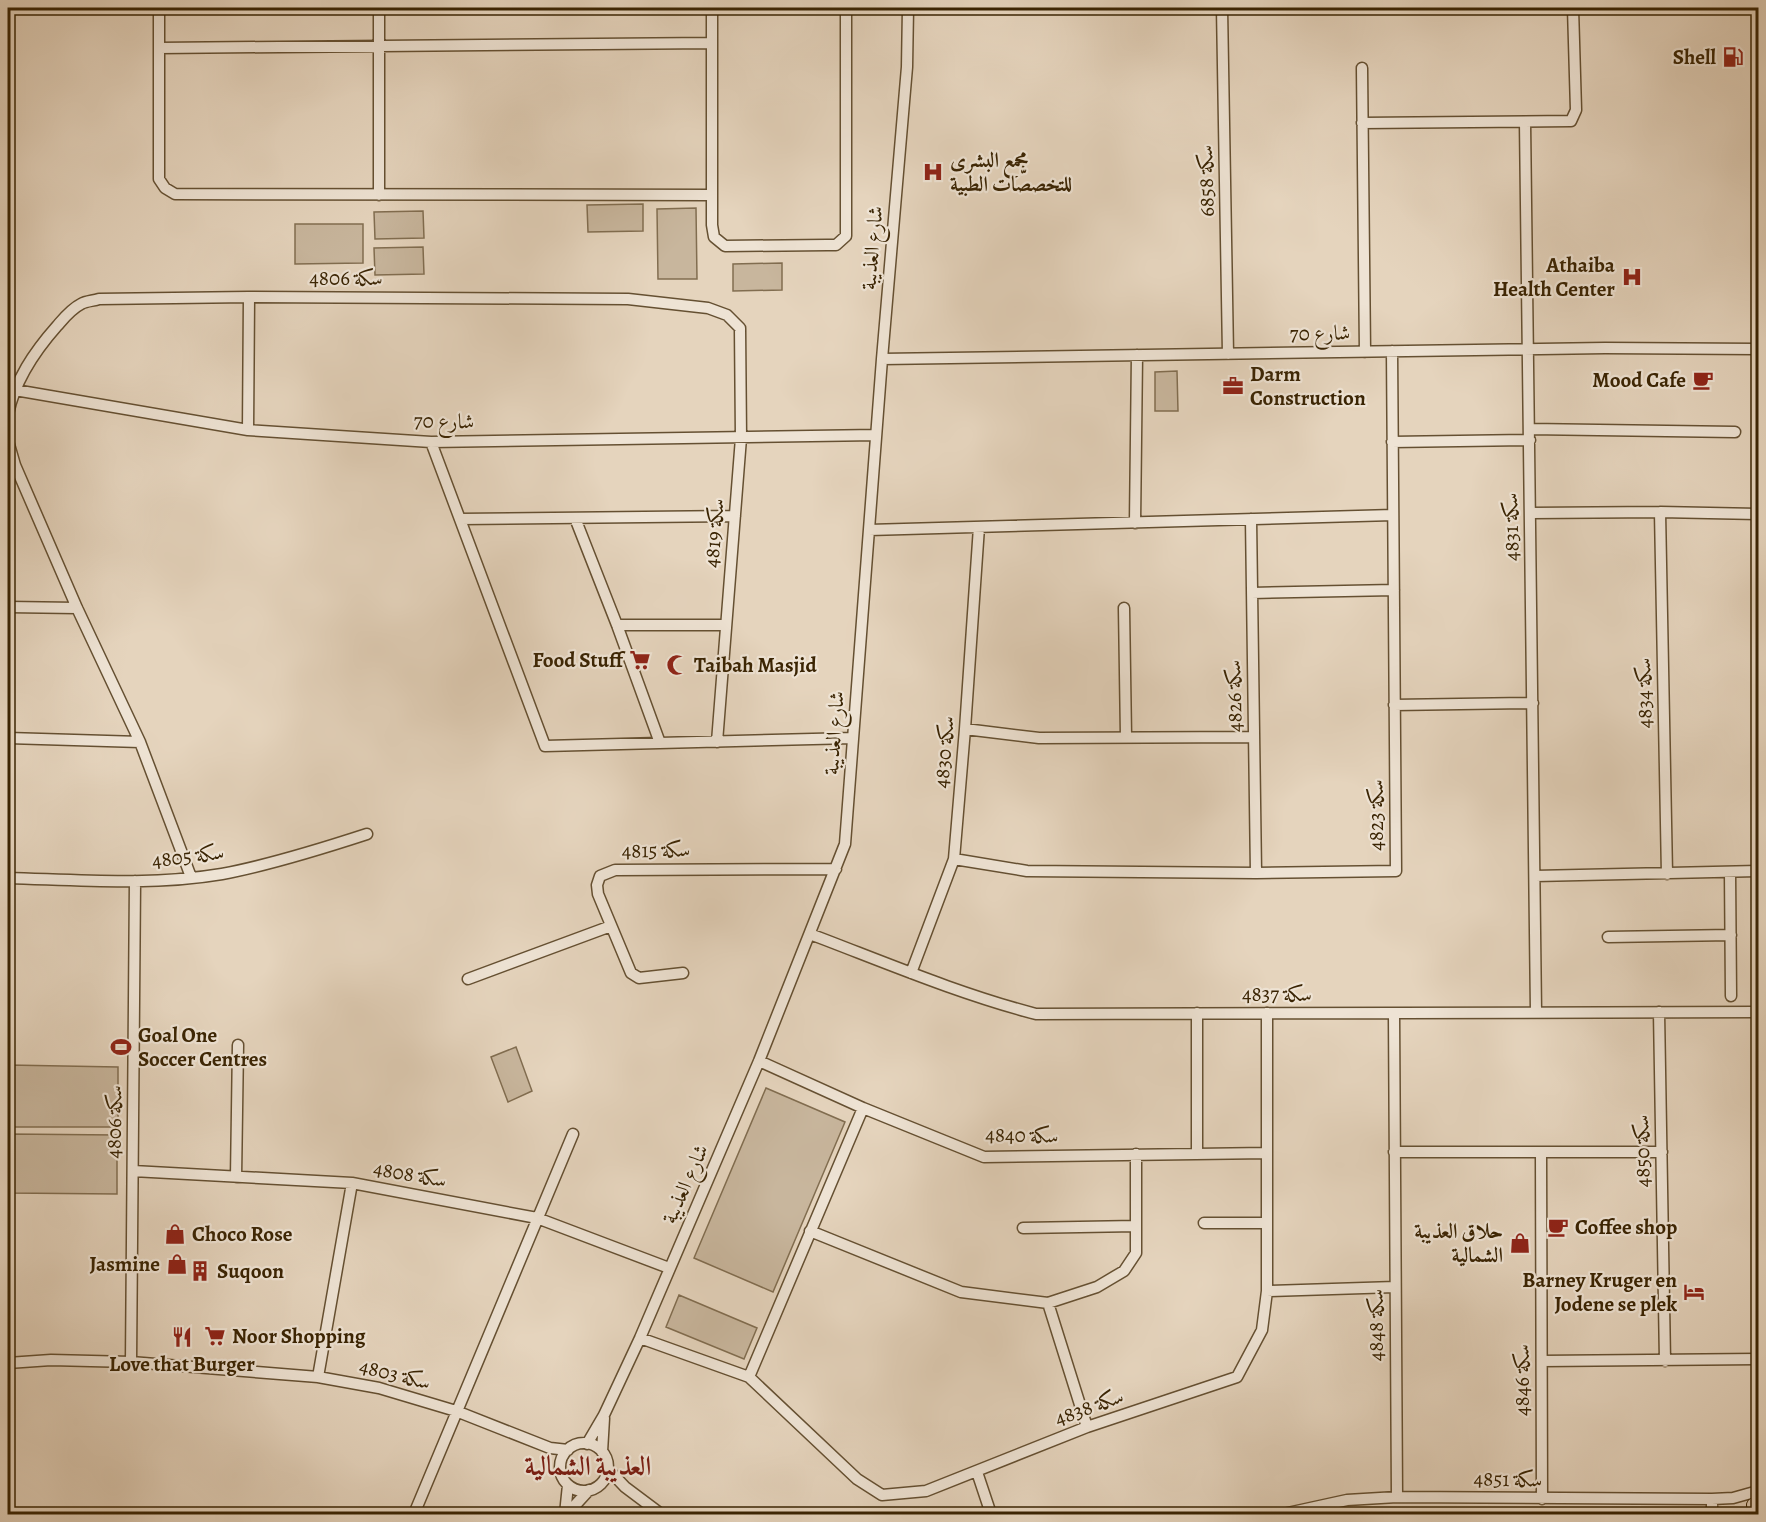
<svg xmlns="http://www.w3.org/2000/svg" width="1766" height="1522" font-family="Alegreya,Amiri,serif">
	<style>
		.green { fill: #c8b69d; stroke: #816d50; stroke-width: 1.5 }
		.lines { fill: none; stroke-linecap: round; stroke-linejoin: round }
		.minor-casing { stroke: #655032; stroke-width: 13 }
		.major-casing { stroke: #3a2403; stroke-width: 16 }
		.minor { stroke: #eee3d4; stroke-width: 10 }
		.major { stroke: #e5d4bd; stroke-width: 14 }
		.labels { text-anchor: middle; stroke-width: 4.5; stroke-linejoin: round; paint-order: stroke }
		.poi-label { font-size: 21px; font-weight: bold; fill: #3a2403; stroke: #eee3d4; text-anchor: start }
		.street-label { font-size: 21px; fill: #3a2403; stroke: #eee3d4 }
		.district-label { font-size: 27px; font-weight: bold; fill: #7a1f14; stroke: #eee3d4 }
	</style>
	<rect width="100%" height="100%" fill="#e5d4bd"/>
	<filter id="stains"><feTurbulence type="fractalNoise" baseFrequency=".00333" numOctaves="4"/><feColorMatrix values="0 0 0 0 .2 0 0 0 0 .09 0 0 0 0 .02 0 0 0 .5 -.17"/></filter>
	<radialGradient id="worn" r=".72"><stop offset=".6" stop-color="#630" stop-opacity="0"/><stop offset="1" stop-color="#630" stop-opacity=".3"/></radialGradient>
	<!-- green -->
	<path class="green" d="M 643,204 L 643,231 L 588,232 L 587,205 Z
		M 696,208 L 697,279 L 658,279 L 657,209 Z
		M 423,211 L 424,238 L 375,239 L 374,212 Z
		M 295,224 L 363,224 L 363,263 L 295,264 Z
		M 423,247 L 424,274 L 375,275 L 374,248 Z
		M 782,263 L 782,290 L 733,291 L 733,264 Z
		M 1177,371 L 1178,411 L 1155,411 L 1155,372 Z
		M 516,1047 L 532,1091 L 508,1102 L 491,1057 Z
		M 8,1065 L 118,1067 L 118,1127 L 8,1127 Z
		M 766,1088 L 845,1122 L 773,1292 L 694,1258 Z
		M 8,1134 L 117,1135 L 117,1194 L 8,1193 Z
		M 679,1295 L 757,1328 L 744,1359 L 666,1327 Z"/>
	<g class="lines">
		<!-- minor casing -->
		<g class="minor-casing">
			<path id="minor" d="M 159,8 L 159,179 L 165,188 L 175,194 L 712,195
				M 379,8 L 379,195
				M 712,8 L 712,225 L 714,237 L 725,246 L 827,245 L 836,245 L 846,236 L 846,8
				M 1222,8 L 1228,354
				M 159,48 L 712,43
				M 1362,68 L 1365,352
				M 1525,122 L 1536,1012
				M 1362,123 L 1571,121 L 1576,110 L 1573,8
				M 882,359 L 1605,348 L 1758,349
				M 15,390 L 248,430 L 431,442 L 876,435
				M 8,414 C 15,380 34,352 57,326 C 64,318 71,309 81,304 C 86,301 93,301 99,299 L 249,297 L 628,299 L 708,308 L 727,315 L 740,328 L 741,438 L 717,742
				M 1530,429 L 1735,432
				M 248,430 L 249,297
				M 8,441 L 15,465 L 77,608 L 140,742 L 191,877
				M 431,442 L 545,746 L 853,738
				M 1392,442 L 1530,440
				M 1660,512 L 1667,874
				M 1531,513 L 1660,512 L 1758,514
				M 575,518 L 617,625 L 660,743
				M 460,519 L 735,516
				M 1251,519 L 1256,873
				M 1135,523 L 1137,355
				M 869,530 L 1393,515
				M 1252,593 L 1394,590
				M 8,607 L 77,608
				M 1124,608 L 1126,737
				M 617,625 L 726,625
				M 1394,705 L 1533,703
				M 965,729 L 1039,738 L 1254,737
				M 8,738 L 140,742
				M 954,859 L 1027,871 L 1256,873 L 1396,871 L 1392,351
				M 1730,872 L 1731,996
				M 1535,876 L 1758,871
				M 8,878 C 79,880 151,886 222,874 C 270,865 321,849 367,834
				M 810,934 C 884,962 959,994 1036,1014 L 1758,1012
				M 1608,937 L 1731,935
				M 683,973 L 639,978 L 631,973 L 598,894 L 597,885 L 600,876 L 615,870 L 836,869
				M 911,973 L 954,859 L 965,729 L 979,527
				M 468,979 L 611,926
				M 1659,1012 L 1665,1361
				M 1394,1014 L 1397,1497
				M 759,1061 L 863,1108 L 984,1157 L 1267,1153
				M 1394,1152 L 1662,1152
				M 1197,1153 L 1197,1013
				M 1541,1153 L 1542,1499
				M 133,1171 L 352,1183 L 537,1218 L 669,1268
				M 236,1177 L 238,1045
				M 1204,1223 L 1267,1223
				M 1023,1228 L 1136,1226
				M 810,1231 L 961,1292 L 1048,1303 L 1097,1287 L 1124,1271 L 1136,1253 L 1136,1154
				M 1267,1291 L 1395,1287
				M 1048,1303 L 1087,1427
				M 640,1338 L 749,1377 L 857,1479 L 882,1495 L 926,1491 L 1087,1427 L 1237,1377 L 1262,1330 L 1267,1291 L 1267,1013
				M 1542,1361 L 1758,1359
				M 131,1362 L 135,881
				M 8,1363 L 51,1360 L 131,1362 L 318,1377 L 379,1388 L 456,1411 L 550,1448 L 568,1450
				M 318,1377 L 352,1183
				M 749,1377 L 863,1108
				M560 1467a24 24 0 1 1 48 0a24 24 0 1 1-48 0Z
				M 587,1444 L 604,1415 L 640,1338 L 759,1061 L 845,844 L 882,359 L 907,67 L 908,8
				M 602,1452 L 604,1418
				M 607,1468 L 625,1487 L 661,1514
				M 977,1472 L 991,1514
				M 1712,1499 L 1712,1514
				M 414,1514 L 573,1134
				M 565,1514 L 568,1485
				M 567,1514 L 589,1490
				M 1283,1514 L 1347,1500 L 1397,1497 L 1712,1499 L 1733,1498 L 1758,1491"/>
		</g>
		<!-- major casing -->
		<g class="major-casing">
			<path id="major" d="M 1754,1505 L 1758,1506"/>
		</g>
		<!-- minor -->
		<use href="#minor" class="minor"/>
		<!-- major -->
		<use href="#major" class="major"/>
	</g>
	<!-- icons -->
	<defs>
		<g id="fuel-bare" transform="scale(1.62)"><path d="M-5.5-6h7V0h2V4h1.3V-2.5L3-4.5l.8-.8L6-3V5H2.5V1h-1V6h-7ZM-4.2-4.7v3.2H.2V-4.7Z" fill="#8f2418" stroke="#eee3d4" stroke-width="2.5" paint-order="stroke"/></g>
		<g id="hospital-bare" transform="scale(1.62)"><path d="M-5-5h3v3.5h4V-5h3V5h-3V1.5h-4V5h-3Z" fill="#8f2418" stroke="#eee3d4" stroke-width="2.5" paint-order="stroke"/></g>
		<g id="cafe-bare" transform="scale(1.62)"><path d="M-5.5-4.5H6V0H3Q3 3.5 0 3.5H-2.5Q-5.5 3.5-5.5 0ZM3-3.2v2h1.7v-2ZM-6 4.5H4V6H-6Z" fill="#8f2418" stroke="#eee3d4" stroke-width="2.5" paint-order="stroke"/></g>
		<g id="office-bare" transform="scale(1.62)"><path d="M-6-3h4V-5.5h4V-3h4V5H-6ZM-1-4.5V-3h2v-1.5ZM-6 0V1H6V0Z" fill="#8f2418" stroke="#eee3d4" stroke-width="2.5" paint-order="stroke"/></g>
		<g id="supermarket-bare" transform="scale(1.62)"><path d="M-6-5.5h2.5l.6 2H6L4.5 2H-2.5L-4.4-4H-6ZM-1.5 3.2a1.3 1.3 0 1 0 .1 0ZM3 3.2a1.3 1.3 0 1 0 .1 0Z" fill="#8f2418" stroke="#eee3d4" stroke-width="2.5" paint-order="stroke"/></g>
		<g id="mosque-bare" transform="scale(1.62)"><path d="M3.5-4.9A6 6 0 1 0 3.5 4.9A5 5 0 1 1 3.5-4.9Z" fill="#8f2418" stroke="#eee3d4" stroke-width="2.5" paint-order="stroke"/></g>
		<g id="stadium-bare" transform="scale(1.62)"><path d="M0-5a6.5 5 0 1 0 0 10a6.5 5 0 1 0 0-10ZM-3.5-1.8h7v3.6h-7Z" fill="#8f2418" stroke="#eee3d4" stroke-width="2.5" paint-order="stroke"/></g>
		<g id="shop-bare" transform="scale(1.62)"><path d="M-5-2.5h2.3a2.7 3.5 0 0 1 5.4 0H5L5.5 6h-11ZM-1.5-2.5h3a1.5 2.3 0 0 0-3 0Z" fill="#8f2418" stroke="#eee3d4" stroke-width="2.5" paint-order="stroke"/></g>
		<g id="building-bare" transform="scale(1.62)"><path d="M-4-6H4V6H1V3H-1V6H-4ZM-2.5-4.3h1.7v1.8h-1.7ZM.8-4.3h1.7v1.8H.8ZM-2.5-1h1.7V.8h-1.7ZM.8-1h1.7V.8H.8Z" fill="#8f2418" stroke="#eee3d4" stroke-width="2.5" paint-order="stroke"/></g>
		<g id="hotel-bare" transform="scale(1.62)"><path d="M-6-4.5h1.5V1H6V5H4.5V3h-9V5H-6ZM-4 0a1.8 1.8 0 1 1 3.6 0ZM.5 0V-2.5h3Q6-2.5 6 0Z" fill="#8f2418" stroke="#eee3d4" stroke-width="2.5" paint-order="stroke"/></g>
		<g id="restaurant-bare" transform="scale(1.62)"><path d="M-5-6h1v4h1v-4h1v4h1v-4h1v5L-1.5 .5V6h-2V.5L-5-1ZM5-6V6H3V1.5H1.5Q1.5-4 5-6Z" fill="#8f2418" stroke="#eee3d4" stroke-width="2.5" paint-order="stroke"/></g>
	</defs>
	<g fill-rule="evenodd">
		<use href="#fuel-bare" x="1733" y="57"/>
		<use href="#hospital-bare" x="933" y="172"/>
		<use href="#hospital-bare" x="1632" y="277"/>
		<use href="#cafe-bare" x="1703" y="380"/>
		<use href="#office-bare" x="1233" y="386"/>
		<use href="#supermarket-bare" x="640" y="660"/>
		<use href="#mosque-bare" x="677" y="665"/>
		<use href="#stadium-bare" x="121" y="1047"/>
		<use href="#cafe-bare" x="1558" y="1227"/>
		<use href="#shop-bare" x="175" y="1234"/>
		<use href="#shop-bare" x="1520" y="1243"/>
		<use href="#shop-bare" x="177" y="1264"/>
		<use href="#building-bare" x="200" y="1271"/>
		<use href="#hotel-bare" x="1694" y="1292"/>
		<use href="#supermarket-bare" x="215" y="1336"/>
		<use href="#restaurant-bare" x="182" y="1337"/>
	</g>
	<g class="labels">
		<!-- poi labels -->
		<g class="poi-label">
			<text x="1716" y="64" text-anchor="end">Shell</text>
			<text x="950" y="167">مجمع البشرى<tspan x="950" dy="24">للتخصصّات الطبية</tspan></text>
			<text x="1615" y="272" text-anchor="end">Athaiba<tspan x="1615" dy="24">Health Center</tspan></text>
			<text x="1250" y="381">Darm<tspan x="1250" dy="24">Construction</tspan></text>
			<text x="1686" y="387" text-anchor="end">Mood Cafe</text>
			<text x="623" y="667" text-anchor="end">Food Stuff</text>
			<text x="694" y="672">Taibah Masjid</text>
			<text x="138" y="1042">Goal One<tspan x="138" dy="24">Soccer Centres</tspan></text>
			<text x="1575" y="1234">Coffee shop</text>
			<text x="1503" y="1238" text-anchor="end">حلاق العذيبة<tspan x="1503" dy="24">الشمالية</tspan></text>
			<text x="192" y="1241">Choco Rose</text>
			<text x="160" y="1271" text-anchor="end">Jasmine</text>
			<text x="217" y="1278">Suqoon</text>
			<text x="1677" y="1287" text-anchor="end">Barney Kruger en<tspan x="1677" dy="24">Jodene se plek</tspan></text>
			<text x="232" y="1343">Noor Shopping</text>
			<text x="182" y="1371" text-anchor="middle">Love that Burger</text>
		</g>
		<!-- street labels -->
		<g class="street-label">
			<text transform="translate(1206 181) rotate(-91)" y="7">سكة 6858</text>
			<text transform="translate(872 248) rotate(-85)" y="7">شارع العذيبة</text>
			<text x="346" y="285">سكة 4806</text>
			<text transform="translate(1320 333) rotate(-1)" y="7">شارع 70</text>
			<text transform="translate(444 421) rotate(1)" y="7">شارع 70</text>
			<text transform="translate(1511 527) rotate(-91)" y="7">سكة 4831</text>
			<text transform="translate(714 533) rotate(-85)" y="7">سكة 4819</text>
			<text transform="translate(1644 693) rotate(-91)" y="7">سكة 4834</text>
			<text transform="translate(1234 696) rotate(-91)" y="7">سكة 4826</text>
			<text transform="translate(834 733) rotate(-86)" y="7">شارع العذيبة</text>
			<text transform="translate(944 752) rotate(-85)" y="7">سكة 4830</text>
			<text transform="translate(1376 815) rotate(-90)" y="7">سكة 4823</text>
			<text transform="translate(656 850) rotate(-1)" y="7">سكة 4815</text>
			<text transform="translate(188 856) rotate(-7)" y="7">سكة 4805</text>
			<text x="1277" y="1001">سكة 4837</text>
			<text transform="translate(114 1122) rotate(-89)" y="7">سكة 4806</text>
			<text transform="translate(1022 1135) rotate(1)" y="7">سكة 4840</text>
			<text transform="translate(1642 1151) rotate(-91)" y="7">سكة 4850</text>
			<text transform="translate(410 1174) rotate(10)" y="7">سكة 4808</text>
			<text transform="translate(685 1184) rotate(-66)" y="7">شارع العذيبة</text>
			<text transform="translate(1376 1325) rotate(-90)" y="7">سكة 4848</text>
			<text transform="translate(395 1374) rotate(14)" y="7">سكة 4803</text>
			<text transform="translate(1522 1380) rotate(-90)" y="7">سكة 4846</text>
			<text transform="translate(1089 1407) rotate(-20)" y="7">سكة 4838</text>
			<text transform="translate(1508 1479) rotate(1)" y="7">سكة 4851</text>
		</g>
		<!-- district labels -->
		<g class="district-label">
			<text x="588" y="1475">العذيبة الشمالية</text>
		</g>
	</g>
	<!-- margin -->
	<rect width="1766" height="1522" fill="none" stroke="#e5d4bd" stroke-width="30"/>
	<rect x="9" y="9" width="1748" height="1504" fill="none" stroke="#3a2403" stroke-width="3"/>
	<rect x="15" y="15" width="1736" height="1492" fill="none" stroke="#3a2403" stroke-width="1.5"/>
	<rect width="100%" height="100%" filter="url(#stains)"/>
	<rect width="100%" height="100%" fill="url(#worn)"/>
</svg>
